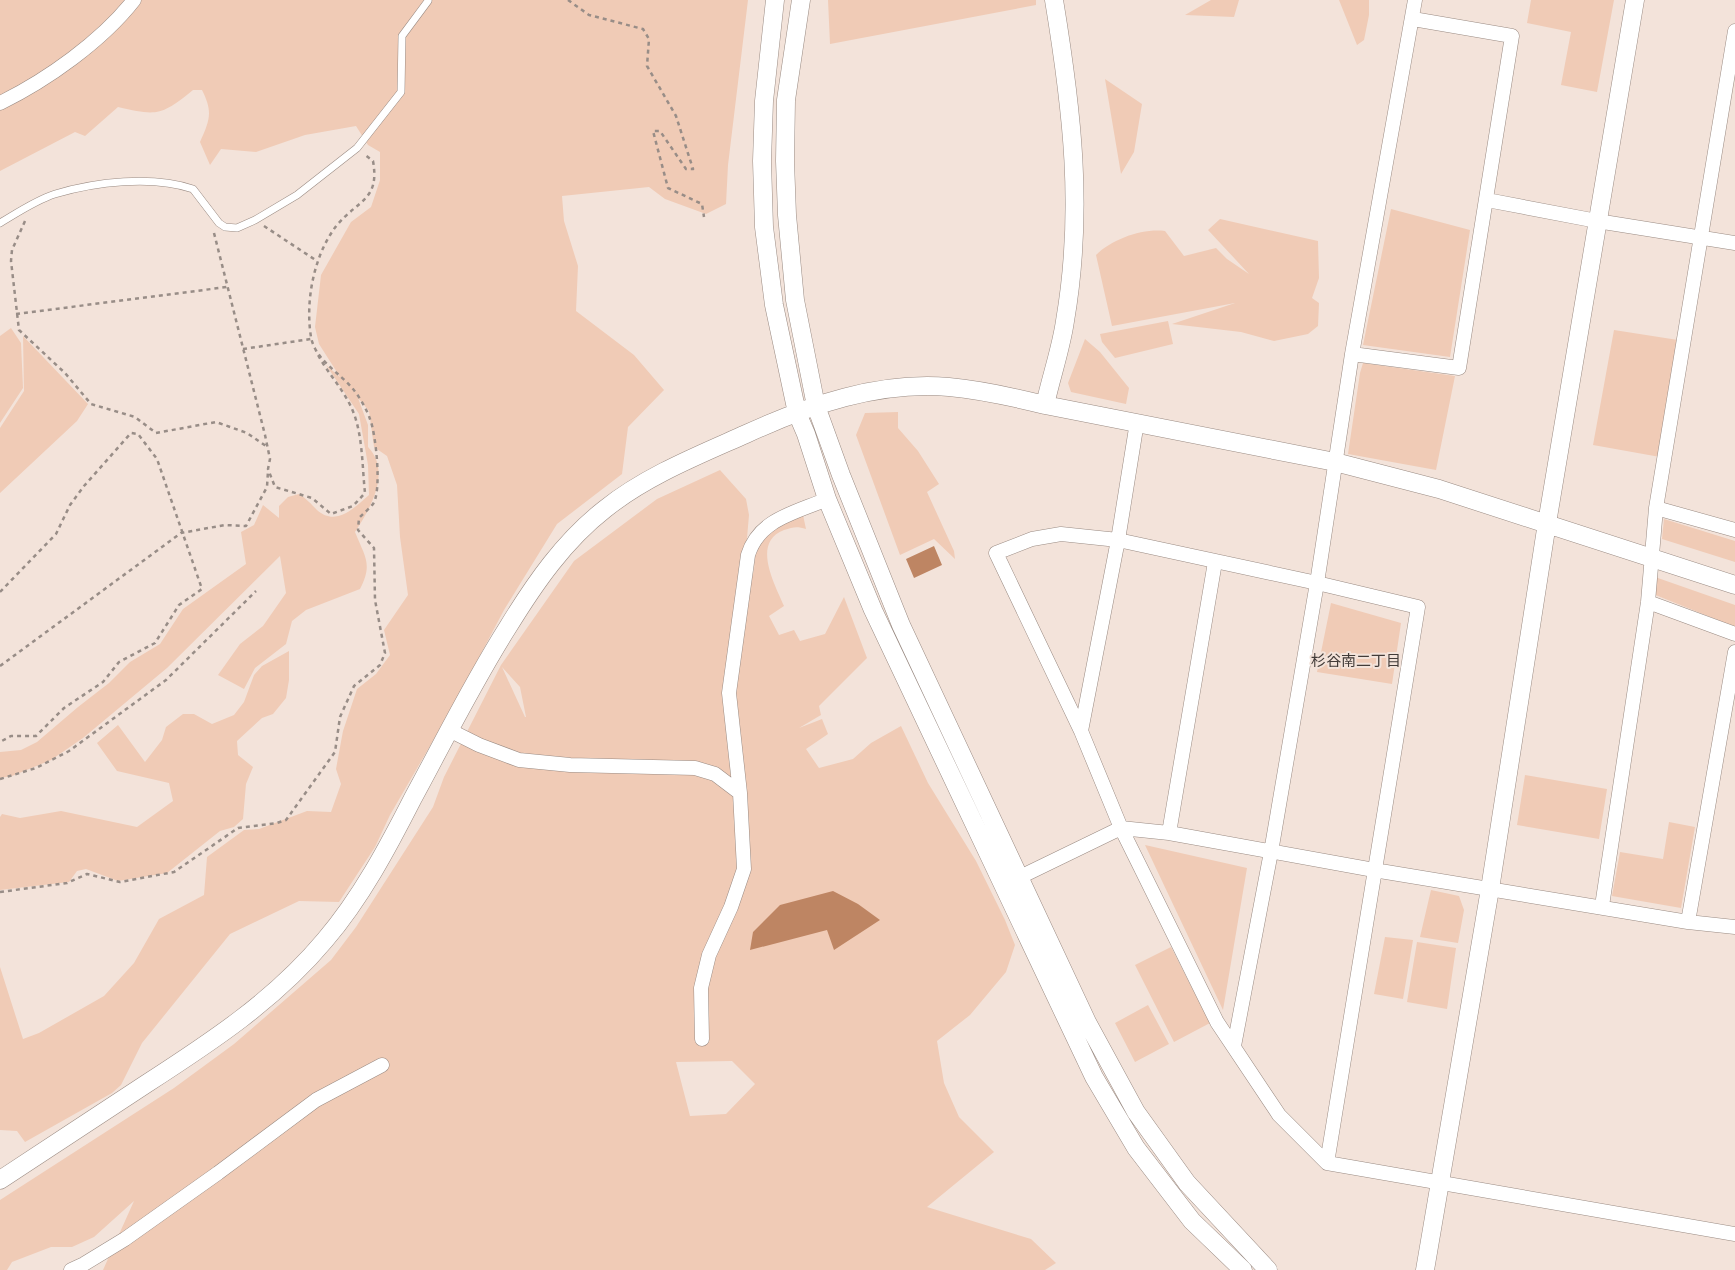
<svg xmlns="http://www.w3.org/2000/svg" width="1735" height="1270" font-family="'Archivo Narrow','Noto Sans JP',sans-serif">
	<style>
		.green { fill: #f0cbb6; fill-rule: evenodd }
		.water { fill: #be8563 }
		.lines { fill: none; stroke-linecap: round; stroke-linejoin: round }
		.service-casing { stroke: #9a8b83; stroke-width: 8 }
		.minor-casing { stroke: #9a8b83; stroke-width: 15 }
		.tertiary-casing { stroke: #9a8b83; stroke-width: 19 }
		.path { stroke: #988d87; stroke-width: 2.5; stroke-dasharray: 4 4; stroke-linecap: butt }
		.service { stroke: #fff; stroke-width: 7 }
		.minor { stroke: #fff; stroke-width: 14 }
		.tertiary { stroke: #fff; stroke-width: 18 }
		.labels { text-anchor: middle; stroke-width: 4; stroke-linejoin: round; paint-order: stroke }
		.neighbourhood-label { font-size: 15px; fill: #423b38; stroke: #f3e3da }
	</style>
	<rect width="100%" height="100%" fill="#f3e3da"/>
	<!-- green -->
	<path class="green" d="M 0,0 L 748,0 L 728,165 L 726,204 L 706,214 L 665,199 L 649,187 L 562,196 L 564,221 L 578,266 L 576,311 L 634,355 L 664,390 L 628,427 L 622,474 L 557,524 L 504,610 L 456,701 L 390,815 L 375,847 L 339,902 L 299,901 L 230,934 L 142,1043 L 121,1085 L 112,1093 L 25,1142 L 17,1131 L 0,1130 L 0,967 L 23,1039 L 39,1033 L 104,996 L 134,963 L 159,919 L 204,895 L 207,857 L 244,830 L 259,829 L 307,811 L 331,812 L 341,784 L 336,769 L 343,731 L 357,689 L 376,674 L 390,655 L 384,630 L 408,595 L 400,537 L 397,485 L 387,456 L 374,447 L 369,411 L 358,398 L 368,425 L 368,447 C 392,472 370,509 355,532 C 365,557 373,564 360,589 L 306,610 L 292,621 L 286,644 L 255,668 L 244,689 L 218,675 L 240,644 L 263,626 L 286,593 L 280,556 L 167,668 L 83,738 L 51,760 L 12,776 L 0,778 L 0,752 L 21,750 L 37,742 L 78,707 L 109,683 L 130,662 L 160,644 L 183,609 L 246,564 L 241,532 L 254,525 L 263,505 L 279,518 L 279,506 L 288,497 L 299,494 C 307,499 311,504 317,510 C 336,527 354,508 369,495 L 368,465 L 359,414 L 326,365 L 340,377 L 319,344 L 315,327 L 321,275 L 351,222 L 371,207 L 380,180 L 380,152 L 368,145 L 356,126 L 305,135 L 256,152 L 221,149 L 210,165 L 200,142 C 210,120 213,112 202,90 L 193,90 C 161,116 157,116 118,107 L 85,136 L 75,132 L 0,171 Z
		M 828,0 L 1036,0 L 1036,5 L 830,44 Z
		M 1211,0 L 1239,0 L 1234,17 L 1185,15 Z
		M 1339,0 L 1369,0 L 1369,15 L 1364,40 L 1357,45 Z
		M 1531,0 L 1614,0 L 1597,92 L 1561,85 L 1571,32 L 1527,23 Z
		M 1105,79 L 1142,104 L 1134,152 L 1121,174 Z
		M 1391,209 L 1470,230 L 1450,357 L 1363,345 Z
		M 1220,219 L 1318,241 L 1319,278 L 1312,298 L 1319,303 L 1318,326 L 1308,334 L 1274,341 L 1241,332 L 1172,324 L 1235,303 L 1112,326 L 1096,255 C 1112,239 1143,228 1165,231 L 1184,256 L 1216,248 L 1227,259 L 1249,274 L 1208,230 Z
		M 1168,321 L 1173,344 L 1115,358 L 1102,342 L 1100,334 Z
		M 11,328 L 21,343 L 23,388 L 0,423 L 0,336 Z
		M 1614,330 L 1678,340 L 1660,457 L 1593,445 Z
		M 23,336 L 88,404 L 77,421 L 0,493 L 0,428 L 24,391 Z
		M 1085,339 L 1100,352 L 1129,388 L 1126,404 L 1071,392 L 1068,383 Z
		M 1363,363 L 1455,376 L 1436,470 L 1348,454 L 1360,373 Z
		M 898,412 L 898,428 L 918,451 L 939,484 L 927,492 L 954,551 L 955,559 L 934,539 L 900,555 L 856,435 L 865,413 Z
		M 720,470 L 746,499 L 749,515 L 740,619 L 754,570 L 755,549 L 761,532 L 803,515 L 806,529 C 797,526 793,527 784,530 C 751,542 775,585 784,606 L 769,616 L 779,635 L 794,630 L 800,641 L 825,634 L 844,597 L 867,658 L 819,706 L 821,715 L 799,728 L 822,719 L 828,734 L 806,749 L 819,768 L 853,759 L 871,743 L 901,726 L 928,783 L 976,861 L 1005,920 L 1015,945 L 1006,972 L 970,1015 L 937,1041 L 944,1083 L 959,1117 L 994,1152 L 927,1207 L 1031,1239 L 1056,1263 L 1045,1270 L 103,1270 L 134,1201 L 94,1237 L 72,1247 L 51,1247 L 12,1262 L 7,1270 L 0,1270 L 0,1200 L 174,1088 L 234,1044 L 331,960 L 356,927 L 433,807 L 444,777 L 501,665 L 574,561 L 657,499 ZM 502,667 L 520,687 L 526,717 L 525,717 ZM 732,1061 L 755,1084 L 726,1114 L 690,1116 L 676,1062 Z
		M 1664,519 L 1735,541 L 1735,562 L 1662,539 Z
		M 1655,577 L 1735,605 L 1735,627 L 1648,592 Z
		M 1331,603 L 1401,623 L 1392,684 L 1317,672 Z
		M 289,651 L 289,680 L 286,698 L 273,714 L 262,718 L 237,741 L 238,755 L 253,767 L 246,784 L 243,819 L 234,827 L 220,831 L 167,873 L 118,881 L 86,869 L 77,871 L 69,882 L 0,890 L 0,817 L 2,814 L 20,818 L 61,811 L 137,827 L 173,801 L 169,783 L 117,771 L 97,743 L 118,725 L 145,762 L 162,740 L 166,727 L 183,714 L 194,714 L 212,724 L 234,715 L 244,702 L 254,675 L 262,666 Z
		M 1525,775 L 1607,789 L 1599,839 L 1517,825 Z
		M 1669,822 L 1695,827 L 1681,908 L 1612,896 L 1620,852 L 1663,859 Z
		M 1145,845 L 1247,868 L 1223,1010 Z
		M 1431,890 L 1459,896 L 1464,910 L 1458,943 L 1420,937 Z
		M 1385,937 L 1413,940 L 1403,999 L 1374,994 Z
		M 1417,942 L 1456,948 L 1447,1009 L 1407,1002 Z
		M 1171,947 L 1210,1023 L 1174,1042 L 1135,965 Z
		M 1148,1005 L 1169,1044 L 1135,1062 L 1115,1023 Z"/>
	<!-- water -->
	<path class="water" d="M 934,546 L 942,565 L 914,578 L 906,559 Z
		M 833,891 L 858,904 L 880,920 L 834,950 L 827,930 L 750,950 L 753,932 L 780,905 Z"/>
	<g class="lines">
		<!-- service casing -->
		<g class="service-casing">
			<path id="service" d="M 0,223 C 17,213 36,200 55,194 C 95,182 152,175 193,189 L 219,223 L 225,227 L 237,228 L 255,220 L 297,195 L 357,148 L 401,92 L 402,36 L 428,1"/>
		</g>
		<!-- minor casing -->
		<g class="minor-casing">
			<path id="minor" d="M 0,103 C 47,80 102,41 134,0
				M 1487,200 L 1597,221 L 1735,243
				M 1352,354 L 1459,368 L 1512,36 L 1413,19
				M 1656,508 L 1735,530
				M 1648,602 L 1735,634
				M 449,730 L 479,745 L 519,760 L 570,765 L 695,768 L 715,774 L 740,793 L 744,869 L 731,907 L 709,955 L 701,988 L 702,1039
				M 1081,731 L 1118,540 L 1137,422
				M 740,793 L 729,693 L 748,555 C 759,519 795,513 827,499
				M 1169,833 L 1215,562
				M 1020,877 L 1121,828 L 1169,833 L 1374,870 L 1688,922 L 1735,927
				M 1602,906 L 1648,602 L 1656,508 L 1735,31
				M 1688,922 L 1735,652
				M 1234,1046 L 1271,852 L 1317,583 L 1352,354 L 1415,0
				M 1327,1163 L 1418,607 L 1317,583 L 1118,540 L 1061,534 L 1032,539 L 996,553 L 1081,731 L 1121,828 L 1217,1022 L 1279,1115 L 1327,1163 L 1735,1234
				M 71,1270 L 84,1264 L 125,1239 L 218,1173 L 316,1100 L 382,1065"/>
		</g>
		<!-- tertiary casing -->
		<g class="tertiary-casing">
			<path id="tertiary" d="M 775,0 L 764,101 L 762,161 L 764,227 L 774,305 L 797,413 L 806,434 L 827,499 L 873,610 L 1094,1077 L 1136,1148 L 1192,1221 L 1243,1270
				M 801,0 L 786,100 L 785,161 L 787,215 L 795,300 L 816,406 L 841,475 L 901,625 L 1087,1022 L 1136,1112 L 1187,1183 L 1268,1270
				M 1045,405 C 1051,377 1061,349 1065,321 C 1084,210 1072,109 1054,0
				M 0,1180 C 49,1148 97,1116 146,1084 C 211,1042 275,1000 325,940 C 361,898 388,847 413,798 C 444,741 473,682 508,627 C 535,583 564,541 605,509 C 646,476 699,455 746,434 C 809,405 879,381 949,387 C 981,390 1013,397 1045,405 L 1335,462 L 1439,489 L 1735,585
				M 1425,1270 L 1490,889 L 1547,523 L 1635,0"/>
		</g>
		<!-- path -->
		<path class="path" d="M 568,0 L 589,15 L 643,29 L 649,39 L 647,66 L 676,116 L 693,169 L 686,169 L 660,131 L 653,131 L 668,188 L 702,204 L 704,217
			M 25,221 L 12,250 L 11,261 L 19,330 L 65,373 L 91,404 L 135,417 L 156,433 L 216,422 L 247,433 L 266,446
			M 264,226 L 317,261
			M 214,233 L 265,435 L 270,459 L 268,469 L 275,487 L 312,498 L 331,514 L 353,506 L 365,493 C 362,466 363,434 352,409 C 342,386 323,369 314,346
			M 16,314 L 227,287
			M 243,349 L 311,339
			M 0,592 L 56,534 L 70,505 L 84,486 L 131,433 L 138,434 L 157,459 L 202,589 L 179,605 L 155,643 L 119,662 L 103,682 L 64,708 L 36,736 L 11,736 L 0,742
			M 0,666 L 181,533 L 225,525 L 246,526 L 267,487 L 268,471
			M 0,779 L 36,768 L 69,751 L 166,680 L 256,591
			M 0,892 L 67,883 L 87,874 L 120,882 L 174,872 L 238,828 L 277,823 L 286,820 L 335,752 L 340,717 L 354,686 L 380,665 L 385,653 L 375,600 L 374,548 L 358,530 L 359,518 C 364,513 369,509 373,504 C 382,491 376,434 370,419 C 367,410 359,396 353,389 C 340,373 315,360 311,337 C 305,301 314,254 337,225 C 358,200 380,200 373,161 L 364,154"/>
		<!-- service -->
		<use href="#service" class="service"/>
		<!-- minor -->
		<use href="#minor" class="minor"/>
		<!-- tertiary -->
		<use href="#tertiary" class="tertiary"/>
	</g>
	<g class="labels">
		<!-- neighbourhood labels -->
		<g class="neighbourhood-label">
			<text x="1356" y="666">杉谷南二丁目</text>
		</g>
	</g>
</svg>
